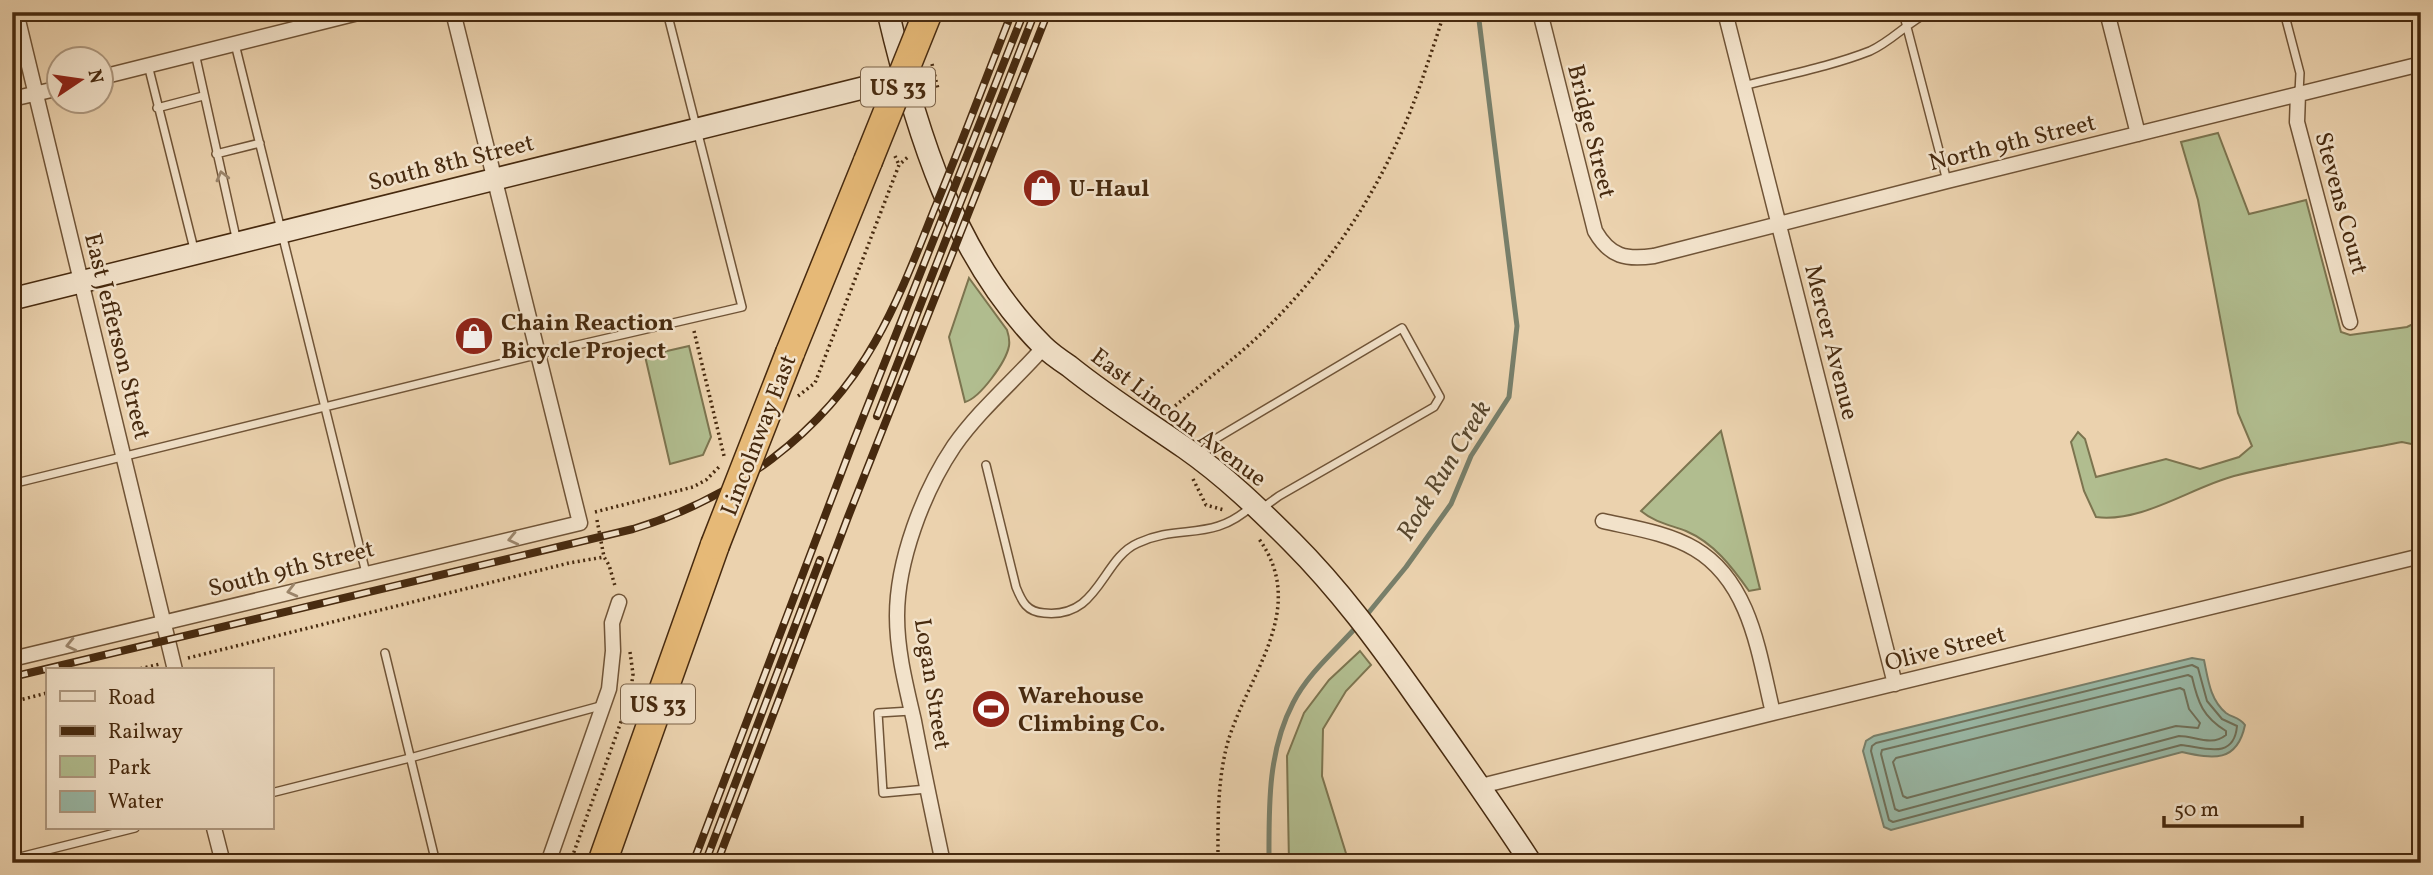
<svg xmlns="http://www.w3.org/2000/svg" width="2433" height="875" font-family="Vollkorn,serif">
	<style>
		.green { fill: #b1bd8f; stroke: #7c744f; stroke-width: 2 }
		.water { fill: #99b8a6; stroke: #787f6a; stroke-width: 2 }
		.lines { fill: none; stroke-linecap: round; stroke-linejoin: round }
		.shore { stroke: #70715a; stroke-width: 2 }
		.stream { stroke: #787f6a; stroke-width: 5 }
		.lane-casing { stroke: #705437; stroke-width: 10 }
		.street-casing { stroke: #705437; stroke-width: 17 }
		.secondary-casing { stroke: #472a0f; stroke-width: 24 }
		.highway-casing { stroke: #472a0f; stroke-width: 31 }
		.path { stroke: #472a0f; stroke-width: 3.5; stroke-dasharray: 2 3.5; stroke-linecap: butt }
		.lane { stroke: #f2e2ca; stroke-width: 7 }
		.street { stroke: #f2e2ca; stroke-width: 14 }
		.secondary { stroke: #f2e2ca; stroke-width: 21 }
		.highway { stroke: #e6b977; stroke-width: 28 }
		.rail-casing { stroke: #472a0f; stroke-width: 8 }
		.rail { stroke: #f2e2ca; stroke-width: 5; stroke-dasharray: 16; stroke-linecap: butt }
		.highway-bridge-casing { stroke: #472a0f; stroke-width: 31; stroke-linecap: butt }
		.highway-bridge { stroke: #e6b977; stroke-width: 28 }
		.oneway { stroke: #9c866c }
		.labels { text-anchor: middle; stroke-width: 5; stroke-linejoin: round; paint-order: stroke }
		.shield { fill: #f2e2ca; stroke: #7a6147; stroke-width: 2 }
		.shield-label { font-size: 23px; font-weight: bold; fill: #472a0f }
		.street-label { font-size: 24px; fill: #472a0f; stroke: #f2e2ca }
		.poi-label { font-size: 24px; font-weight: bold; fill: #472a0f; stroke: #f2e2ca; text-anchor: start }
		.water-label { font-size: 26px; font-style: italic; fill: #57462d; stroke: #f2e2ca }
	</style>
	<rect width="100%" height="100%" fill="#ebd2ae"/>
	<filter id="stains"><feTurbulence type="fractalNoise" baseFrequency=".00286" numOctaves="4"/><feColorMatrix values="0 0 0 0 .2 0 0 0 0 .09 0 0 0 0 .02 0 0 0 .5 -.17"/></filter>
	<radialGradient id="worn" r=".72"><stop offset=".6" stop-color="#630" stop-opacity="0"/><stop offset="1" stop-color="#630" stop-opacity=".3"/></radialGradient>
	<!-- green -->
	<path class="green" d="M 2218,133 L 2249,214 L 2306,200 L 2341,332 L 2350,335 L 2407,327 L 2421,320 L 2421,446 L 2402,442 C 2346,453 2289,462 2234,476 C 2190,488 2142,523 2096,517 L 2084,491 L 2071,442 L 2078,432 L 2085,439 L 2096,477 L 2166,459 L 2200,469 L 2239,457 L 2252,446 L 2238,413 L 2198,200 L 2181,142 Z
		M 969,278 L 1007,330 C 1009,336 1010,340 1009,346 C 1006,362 980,398 965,402 L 949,337 Z
		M 689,346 L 711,437 L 703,455 L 670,464 L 645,356 Z
		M 1721,431 L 1760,589 L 1749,591 C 1732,567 1714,543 1686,531 C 1670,525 1654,522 1641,511 Z
		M 1360,651 L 1371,665 L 1346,691 L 1323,729 L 1322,776 L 1349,863 L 1289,863 L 1287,756 L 1304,713 L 1329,680 Z"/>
	<!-- water -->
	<path class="water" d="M 2192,658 L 2204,660 C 2208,679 2210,700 2226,713 C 2233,718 2239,717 2245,725 C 2237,763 2213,759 2182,752 L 1891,830 L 1884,827 L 1863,751 L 1866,741 L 1874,736 Z"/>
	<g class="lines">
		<!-- shore -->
		<path class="shore" d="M 2192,665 L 2198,668 L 2207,701 L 2222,719 L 2237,726 C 2234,761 2203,747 2181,745 L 1893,822 L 1889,820 L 1871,751 L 1872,746 L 1876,743 Z
			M 2188,675 L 2192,677 C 2198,703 2203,717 2226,731 L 2226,735 C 2211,747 2195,736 2179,736 L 1899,811 L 1895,809 L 1881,754 L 1882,750 Z
			M 2180,688 L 2184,690 L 2189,709 L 2200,723 L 2198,728 L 2176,726 L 1907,798 L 1903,796 L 1893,762 L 1896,758 Z"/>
		<!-- stream -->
		<path class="stream" d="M 1365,617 L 1406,567 L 1451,504 L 1471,456 L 1509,397 L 1517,326 L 1478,12
			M 1269,863 C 1269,809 1267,753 1293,703 C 1308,673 1337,649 1359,624"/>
		<!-- lane casing -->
		<g class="lane-casing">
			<path id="lane" d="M 1903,12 L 1947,181
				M 2284,12 L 2300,73 L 2299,93
				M 235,44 L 366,573
				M 195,53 L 237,242
				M 148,65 L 195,253
				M 1743,86 C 1785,75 1829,67 1870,51 C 1892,41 1908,22 1929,12
				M 157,108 L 203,96
				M 216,154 L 260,143
				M 1199,454 L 1217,438 L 1402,328 L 1440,397 L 1434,407 L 1279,496 L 1261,509
				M 986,465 L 1016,587 C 1022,602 1027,612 1044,613 C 1100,619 1101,559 1138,543 C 1181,523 1212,543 1253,505
				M 12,484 L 556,350 L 742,307 L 667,12
				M 385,653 L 436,863
				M 911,711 L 878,713 L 883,793 L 927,789
				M 271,793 L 410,758 L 604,705
				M 12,859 L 135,828"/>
		</g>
		<!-- street casing -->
		<g class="street-casing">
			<path id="street" d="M 16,12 L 175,670
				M 1540,12 L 1595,231 C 1610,257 1626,260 1654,256 L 1947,181 L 2421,64
				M 1725,12 L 1895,684
				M 2107,12 L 2138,134
				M 102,77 L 362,12
				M 2298,94 L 2297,122 L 2350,322
				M 12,99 L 60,88
				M 1603,521 C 1634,528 1668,533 1695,549 C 1751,582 1759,655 1773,713
				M 12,659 L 580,523 L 453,12
				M 1481,786 L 1773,713 L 2421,556
				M 214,828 L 223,863
				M 548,863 L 609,689 L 613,651 L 612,623 L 619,602
				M 943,863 C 933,816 923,769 914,721 C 906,686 897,652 897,616 C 897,561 923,492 954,446 C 980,409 1015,380 1044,347"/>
		</g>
		<!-- secondary casing -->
		<g class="secondary-casing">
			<path id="secondary" d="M 888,12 C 916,131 954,257 1043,346 C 1051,354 1060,360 1069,366 C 1106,396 1146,421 1185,448 C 1225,476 1259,509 1292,542 C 1339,589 1378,642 1416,696 C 1455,751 1494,806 1531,863
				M 12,299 L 903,78"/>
		</g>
		<!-- highway casing -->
		<g class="highway-casing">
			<path id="highway" d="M 790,353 L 868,161
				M 602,863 L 715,545"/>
		</g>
		<!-- path -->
		<path class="path" d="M 932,64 L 938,89
			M 895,156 L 899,165
			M 694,331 L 724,456
			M 798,396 L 815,383 L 899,165 L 909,156
			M 1169,415 L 1175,406 C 1206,380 1240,355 1269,326 C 1343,251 1393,169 1426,68 C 1432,50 1439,31 1444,12
			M 1193,479 L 1206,505 L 1224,510
			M 595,512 L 693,487 L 706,480 L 719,467
			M 597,520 L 604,557 L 609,565 L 615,586
			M 188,658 L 569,563 L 604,557
			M 135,670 L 160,664
			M 12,702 L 47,693
			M 570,863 L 630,697 L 633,674 L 630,652
			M 1218,863 C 1218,823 1217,784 1227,745 C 1246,676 1310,610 1259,539"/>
		<!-- lane -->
		<use href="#lane" class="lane"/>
		<!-- street -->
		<use href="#street" class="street"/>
		<!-- secondary -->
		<use href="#secondary" class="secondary"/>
		<!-- highway -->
		<use href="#highway" class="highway"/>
		<!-- rail casing -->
		<g class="rail-casing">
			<path id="rail" d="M 877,416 L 1035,12
				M 12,677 L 633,529 C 733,499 823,434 875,342 C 899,300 916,255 934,210 C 961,145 986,78 1012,12
				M 693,863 L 850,450 L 1024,12
				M 705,863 L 820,560
				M 717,863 L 848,517 L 1048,12"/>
		</g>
		<!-- rail -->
		<use href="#rail" class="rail"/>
		<!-- highway-bridge casing -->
		<g class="highway-bridge-casing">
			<path id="highway-bridge" d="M 868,161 L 928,12
				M 715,545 L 790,353"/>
		</g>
		<!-- highway-bridge -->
		<use href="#highway-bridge" class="highway-bridge"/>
	</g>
	<!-- one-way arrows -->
	<defs><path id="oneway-chevron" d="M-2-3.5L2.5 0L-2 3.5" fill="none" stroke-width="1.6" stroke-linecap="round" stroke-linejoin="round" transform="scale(1.75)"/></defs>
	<g class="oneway">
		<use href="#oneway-chevron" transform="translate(222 176) rotate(-104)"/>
		<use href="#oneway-chevron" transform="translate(513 539) rotate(167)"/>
		<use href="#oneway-chevron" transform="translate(292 591) rotate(166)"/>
		<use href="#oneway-chevron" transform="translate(71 645) rotate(167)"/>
	</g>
	<!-- icons -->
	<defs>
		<g id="shop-disc" transform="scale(2.0125)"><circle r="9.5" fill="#8f2418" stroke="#f2e2ca"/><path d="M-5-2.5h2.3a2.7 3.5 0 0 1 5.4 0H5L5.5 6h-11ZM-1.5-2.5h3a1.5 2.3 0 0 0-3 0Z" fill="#fff"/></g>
		<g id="stadium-disc" transform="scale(2.0125)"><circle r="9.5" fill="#8f2418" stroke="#f2e2ca"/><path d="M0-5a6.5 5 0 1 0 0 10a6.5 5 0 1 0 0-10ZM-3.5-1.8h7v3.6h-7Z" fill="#fff"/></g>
	</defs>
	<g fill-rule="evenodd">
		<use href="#shop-disc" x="1042" y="188"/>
		<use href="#shop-disc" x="474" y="336"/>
		<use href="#stadium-disc" x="991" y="709"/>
	</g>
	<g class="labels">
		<!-- shield labels -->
		<g class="shield">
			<rect x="861" y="67.5" width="74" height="39" rx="5"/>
			<rect x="621" y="684.5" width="74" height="39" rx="5"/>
		</g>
		<g class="shield-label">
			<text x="898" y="95">US 33</text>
			<text x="658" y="712">US 33</text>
		</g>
		<!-- street labels -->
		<g class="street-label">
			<text transform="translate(1592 131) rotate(76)" y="8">Bridge Street</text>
			<text transform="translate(2012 142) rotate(-14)" y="8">North 9th Street</text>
			<text transform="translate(451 162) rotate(-14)" y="8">South 8th Street</text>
			<text transform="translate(2342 203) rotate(75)" y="8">Stevens Court</text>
			<text transform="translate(118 336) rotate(76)" y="8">East Jefferson Street</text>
			<text transform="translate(1832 342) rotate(76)" y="8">Mercer Avenue</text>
			<text transform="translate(1179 417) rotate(37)" y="8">East Lincoln Avenue</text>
			<text transform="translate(758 435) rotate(-69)" y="8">Lincolnway East</text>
			<text transform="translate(291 568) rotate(-14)" y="8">South 9th Street</text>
			<text transform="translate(1945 648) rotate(-14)" y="8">Olive Street</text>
			<text transform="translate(933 684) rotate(81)" y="8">Logan Street</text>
		</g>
		<!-- poi labels -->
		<g class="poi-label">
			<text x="1069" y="196">U-Haul</text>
			<text x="501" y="330">Chain Reaction<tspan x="501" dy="28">Bicycle Project</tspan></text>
			<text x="1018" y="703">Warehouse<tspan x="1018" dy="28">Climbing Co.</tspan></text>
		</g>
		<!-- water labels -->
		<g class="water-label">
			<text transform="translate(1443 470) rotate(-59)" y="9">Rock Run Creek</text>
		</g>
	</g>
	<!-- margin -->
	<rect width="2433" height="875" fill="none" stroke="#ebd2ae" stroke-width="42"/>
	<rect x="14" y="14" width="2405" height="847" fill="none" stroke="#472a0f" stroke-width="3.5"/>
	<rect x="21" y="21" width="2391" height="833" fill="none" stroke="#472a0f" stroke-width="2"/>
	<!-- legend -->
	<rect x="46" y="668" width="228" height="161" fill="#f2e2ca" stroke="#ae987f" stroke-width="2"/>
	<rect x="60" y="691" width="35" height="10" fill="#f2e2ca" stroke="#ae987f" stroke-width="2"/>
	<text x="108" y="704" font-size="21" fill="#472a0f">Road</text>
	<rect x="60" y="726" width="35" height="10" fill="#472a0f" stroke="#ae987f" stroke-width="2"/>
	<text x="108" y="738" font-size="21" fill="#472a0f">Railway</text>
	<rect x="60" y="756" width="35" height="21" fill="#b1bd8f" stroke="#ae987f" stroke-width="2"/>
	<text x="108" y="774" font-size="21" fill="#472a0f">Park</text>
	<rect x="60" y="791" width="35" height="21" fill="#99b8a6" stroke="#ae987f" stroke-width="2"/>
	<text x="108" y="808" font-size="21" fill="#472a0f">Water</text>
	<!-- north arrow -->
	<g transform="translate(80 80) rotate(77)"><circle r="33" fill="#f2e2ca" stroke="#ae987f" stroke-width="2"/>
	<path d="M0-5L12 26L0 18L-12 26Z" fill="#8f2418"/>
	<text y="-10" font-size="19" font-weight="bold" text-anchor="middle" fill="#472a0f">N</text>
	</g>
	<!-- scale -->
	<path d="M2164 816v10h138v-10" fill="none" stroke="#472a0f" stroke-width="3.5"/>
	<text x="2174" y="816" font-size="21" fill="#472a0f" stroke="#f2e2ca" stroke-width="5" paint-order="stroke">50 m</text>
	<rect width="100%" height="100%" filter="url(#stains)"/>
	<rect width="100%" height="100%" fill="url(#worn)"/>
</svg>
